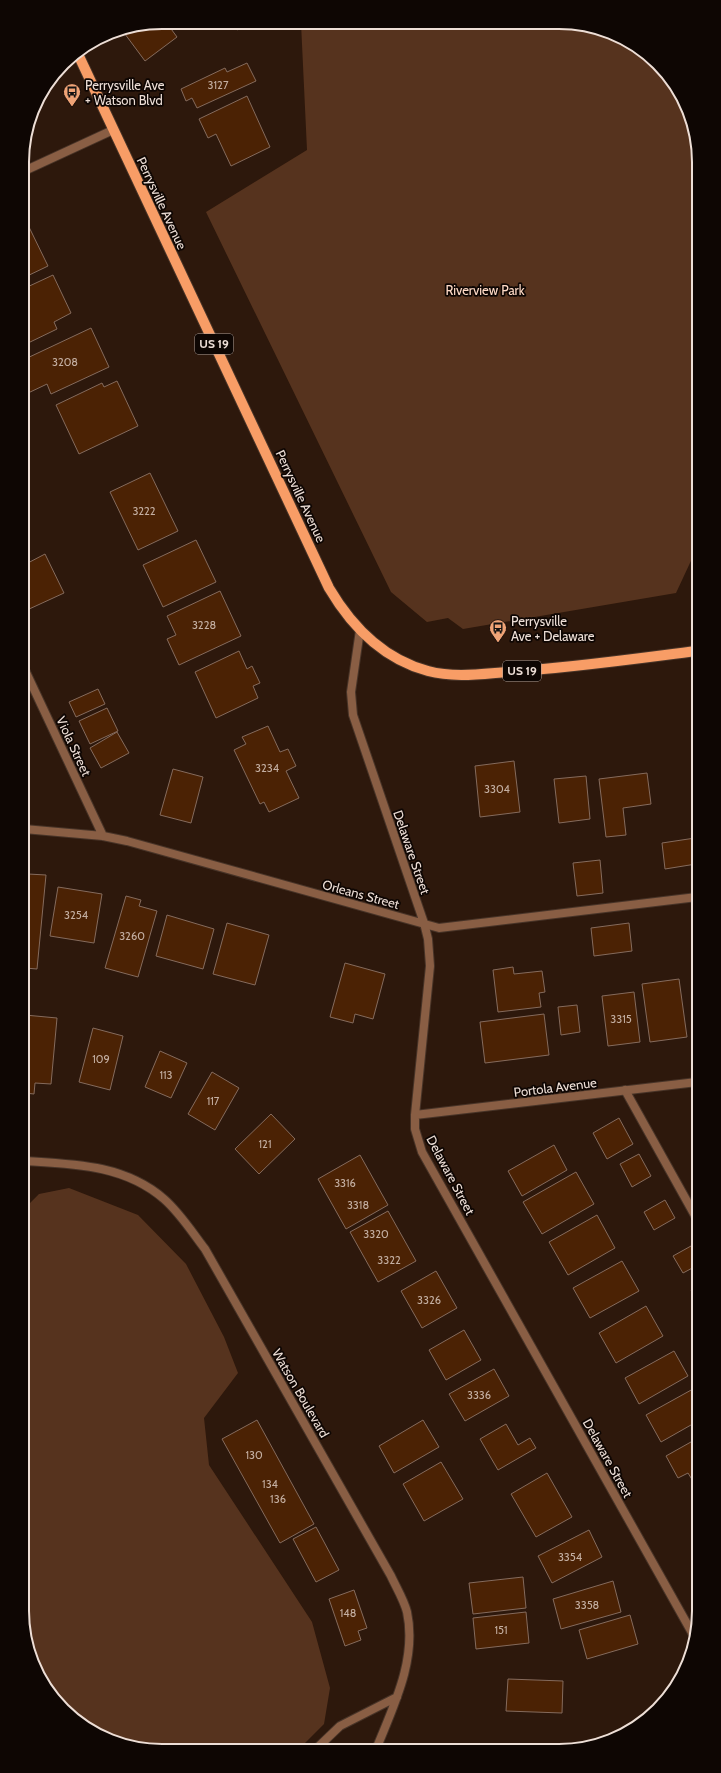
<svg xmlns="http://www.w3.org/2000/svg" width="721" height="1773" font-family="Cabin,sans-serif">
	<style>
		.green { fill: #56331e }
		.building { fill: #4b2204; stroke: #856b5d }
		.lines { fill: none; stroke-linecap: round; stroke-linejoin: round }
		.service-casing { stroke: #483428; stroke-width: 10 }
		.minor-casing { stroke: #483428; stroke-width: 10 }
		.primary-casing { stroke: #483428; stroke-width: 12 }
		.service { stroke: #895e44; stroke-width: 8 }
		.minor { stroke: #895e44; stroke-width: 8 }
		.primary { stroke: #f89d66; stroke-width: 10 }
		.labels { text-anchor: middle; stroke-width: 3.5; stroke-linejoin: round; paint-order: stroke }
		.number-label { font-size: 11px; fill: #c4afa2 }
		.shield { fill: #0e0603; stroke: #aa9d97; stroke-width: 1 }
		.shield-label { font-size: 12px; font-weight: bold; fill: #edded6 }
		.poi-label { font-size: 13px; fill: #edded6; stroke: #0e0603; text-anchor: start }
		.street-label { font-size: 13px; fill: #edded6; stroke: #0e0603 }
		.park-label { font-size: 13px; fill: #fedac6; stroke: #0e0603 }
		.rim { fill: none; stroke: #edded6; stroke-width: 2 }
	</style>
	<rect width="100%" height="100%" fill="#2d180c"/>
	<!-- green -->
	<path class="green" d="M 301,23 L 586,25 L 621,37 L 658,63 L 694,126 L 696,550 L 676,593 L 463,629 L 448,618 L 427,622 L 391,592 L 206,212 L 307,150 Z
		M 69,1188 L 138,1215 L 186,1264 L 224,1337 L 238,1373 L 204,1418 L 209,1465 L 312,1622 L 330,1688 L 324,1724 L 300,1748 L 135,1748 L 69,1716 L 41,1681 L 27,1647 L 25,1208 L 39,1194 Z"/>
	<!-- building -->
	<path class="building" d="M 162,22 L 166,22 L 177,37 L 145,61 L 122,30 Z
		M 232,22 L 248,23 L 237,30 Z
		M 247,63 L 256,81 L 197,108 L 192,98 L 186,101 L 181,89 L 225,68 L 227,72 Z
		M 247,96 L 270,147 L 231,166 L 216,134 L 208,138 L 199,119 Z
		M 29,227 L 48,266 L 23,278 L 23,230 Z
		M 53,275 L 71,313 L 54,322 L 57,329 L 26,344 L 23,338 L 23,289 Z
		M 91,328 L 109,367 L 51,394 L 47,384 L 26,394 L 23,389 L 23,373 L 27,371 L 23,360 Z
		M 117,381 L 138,426 L 79,454 L 56,405 L 102,383 L 104,387 Z
		M 150,473 L 178,531 L 138,550 L 110,492 Z
		M 23,491 L 28,502 L 23,504 Z
		M 196,540 L 216,582 L 163,607 L 143,565 Z
		M 45,554 L 64,593 L 27,610 L 24,602 L 24,565 Z
		M 220,591 L 241,636 L 179,665 L 167,639 L 176,635 L 167,616 Z
		M 239,651 L 247,669 L 252,666 L 260,683 L 253,686 L 258,698 L 216,718 L 195,672 Z
		M 98,689 L 105,704 L 76,717 L 69,702 Z
		M 107,708 L 118,731 L 90,744 L 79,721 Z
		M 268,726 L 280,752 L 288,749 L 296,766 L 286,771 L 299,798 L 269,812 L 264,802 L 260,804 L 234,750 L 246,744 L 242,737 Z
		M 117,732 L 129,753 L 101,768 L 90,748 Z
		M 514,761 L 520,812 L 480,817 L 475,766 Z
		M 173,769 L 203,777 L 191,823 L 160,815 Z
		M 647,773 L 651,804 L 623,808 L 626,835 L 606,837 L 599,779 Z
		M 586,776 L 590,819 L 559,823 L 554,779 Z
		M 695,838 L 696,864 L 665,869 L 662,843 Z
		M 600,860 L 603,893 L 577,896 L 573,863 Z
		M 28,874 L 46,875 L 37,969 L 25,968 L 25,906 Z
		M 58,887 L 102,894 L 94,943 L 50,936 Z
		M 126,896 L 141,900 L 139,906 L 157,911 L 138,977 L 105,968 Z
		M 167,915 L 214,929 L 203,969 L 156,956 Z
		M 227,923 L 269,935 L 255,985 L 213,974 Z
		M 629,923 L 632,951 L 594,956 L 591,928 Z
		M 345,963 L 385,974 L 373,1019 L 355,1014 L 353,1023 L 330,1017 Z
		M 513,967 L 514,974 L 542,971 L 545,992 L 539,993 L 541,1007 L 498,1012 L 493,970 Z
		M 679,979 L 687,1037 L 650,1042 L 642,984 Z
		M 634,992 L 640,1042 L 608,1046 L 602,996 Z
		M 577,1005 L 580,1032 L 561,1035 L 558,1007 Z
		M 544,1014 L 549,1055 L 485,1063 L 480,1022 Z
		M 25,1015 L 57,1018 L 51,1084 L 35,1083 L 34,1094 L 25,1093 Z
		M 93,1028 L 123,1036 L 110,1090 L 79,1082 Z
		M 160,1051 L 187,1063 L 171,1098 L 145,1087 Z
		M 212,1072 L 239,1088 L 215,1130 L 188,1114 Z
		M 271,1114 L 295,1139 L 259,1174 L 235,1149 Z
		M 619,1118 L 633,1144 L 607,1159 L 593,1133 Z
		M 554,1145 L 567,1170 L 522,1196 L 508,1171 Z
		M 639,1154 L 651,1176 L 632,1187 L 620,1164 Z
		M 360,1155 L 388,1205 L 346,1229 L 318,1179 Z
		M 576,1172 L 594,1204 L 542,1234 L 523,1202 Z
		M 665,1200 L 675,1218 L 654,1230 L 644,1212 Z
		M 388,1211 L 416,1261 L 378,1282 L 350,1232 Z
		M 597,1215 L 615,1248 L 568,1275 L 549,1242 Z
		M 691,1246 L 698,1259 L 698,1265 L 683,1273 L 673,1256 Z
		M 622,1261 L 639,1291 L 590,1318 L 573,1288 Z
		M 436,1271 L 457,1308 L 422,1328 L 401,1291 Z
		M 698,1287 L 698,1301 L 691,1290 Z
		M 646,1306 L 663,1336 L 616,1363 L 599,1333 Z
		M 464,1330 L 481,1360 L 446,1380 L 429,1350 Z
		M 674,1351 L 688,1376 L 639,1404 L 625,1378 Z
		M 494,1369 L 509,1396 L 465,1421 L 449,1394 Z
		M 693,1389 L 698,1397 L 698,1421 L 661,1442 L 646,1415 Z
		M 257,1420 L 314,1524 L 280,1543 L 222,1439 Z
		M 423,1420 L 439,1447 L 394,1473 L 379,1446 Z
		M 506,1424 L 518,1445 L 530,1438 L 536,1448 L 498,1470 L 480,1439 Z
		M 698,1438 L 698,1484 L 696,1486 L 688,1473 L 678,1478 L 666,1456 Z
		M 441,1462 L 463,1499 L 424,1521 L 403,1484 Z
		M 547,1473 L 572,1517 L 536,1537 L 511,1494 Z
		M 316,1527 L 339,1570 L 316,1582 L 293,1539 Z
		M 589,1530 L 602,1557 L 552,1583 L 538,1556 Z
		M 523,1577 L 526,1608 L 473,1614 L 469,1583 Z
		M 613,1581 L 621,1612 L 561,1629 L 553,1599 Z
		M 354,1590 L 367,1628 L 358,1631 L 361,1640 L 345,1646 L 329,1599 Z
		M 526,1612 L 529,1643 L 476,1649 L 473,1618 Z
		M 630,1615 L 638,1644 L 587,1659 L 579,1630 Z
		M 508,1679 L 563,1681 L 562,1713 L 506,1711 Z"/>
	<g class="lines">
		<!-- service casing -->
		<g class="service-casing">
			<path id="service" d="M 625,1090 L 698,1221"/>
		</g>
		<!-- minor casing -->
		<g class="minor-casing">
			<path id="minor" d="M 22,172 L 113,130
				M 360,630 L 351,692 L 353,715 L 424,923 L 428,939 L 430,966 L 415,1115 L 415,1129 L 422,1152 L 695,1638
				M 24,668 L 103,836
				M 24,829 L 103,836 L 127,841 L 439,928 L 697,897
				M 415,1115 L 697,1082
				M 25,1161 C 75,1164 125,1165 164,1199 C 180,1213 192,1232 205,1249 L 391,1576 C 396,1587 404,1600 407,1612 C 417,1659 394,1705 377,1747
				M 317,1748 L 340,1726 L 397,1697"/>
		</g>
		<!-- primary casing -->
		<g class="primary-casing">
			<path id="primary" d="M 77,52 L 329,588 C 352,627 383,659 428,671 C 454,678 481,674 506,672 C 570,668 633,659 696,651"/>
		</g>
		<!-- service -->
		<use href="#service" class="service"/>
		<!-- minor -->
		<use href="#minor" class="minor"/>
		<!-- primary -->
		<use href="#primary" class="primary"/>
	</g>
	<!-- icons -->
	<defs>
		<g id="bus-pin" transform="scale(0.9)"><path d="M0 17L-7.5 6A9.5 9.5 0 1 1 7.5 6Z" fill="#efa376" stroke="#0e0603"/><path d="M-5-6H5V4H4V6H2V4H-2V6H-4V4H-5ZM-3.5-4V0h7V-4ZM-3.5 1.2v1.5H-2V1.2ZM2 1.2v1.5H3.5V1.2Z" fill="#111"/></g>
	</defs>
	<g fill-rule="evenodd">
		<use href="#bus-pin" x="72" y="92"/>
		<use href="#bus-pin" x="498" y="628"/>
	</g>
	<g class="labels">
		<!-- number labels -->
		<g class="number-label">
			<text x="218" y="89">3127</text>
			<text x="65" y="366">3208</text>
			<text x="144" y="515">3222</text>
			<text x="204" y="629">3228</text>
			<text x="267" y="772">3234</text>
			<text x="497" y="793">3304</text>
			<text x="76" y="919">3254</text>
			<text x="132" y="940">3260</text>
			<text x="621" y="1023">3315</text>
			<text x="101" y="1063">109</text>
			<text x="166" y="1079">113</text>
			<text x="213" y="1105">117</text>
			<text x="265" y="1148">121</text>
			<text x="345" y="1187">3316</text>
			<text x="358" y="1209">3318</text>
			<text x="376" y="1238">3320</text>
			<text x="389" y="1264">3322</text>
			<text x="429" y="1304">3326</text>
			<text x="479" y="1399">3336</text>
			<text x="254" y="1459">130</text>
			<text x="270" y="1488">134</text>
			<text x="278" y="1503">136</text>
			<text x="570" y="1561">3354</text>
			<text x="587" y="1609">3358</text>
			<text x="348" y="1617">148</text>
			<text x="501" y="1634">151</text>
		</g>
		<!-- shield labels -->
		<g class="shield">
			<rect x="195" y="334" width="38" height="20" rx="3"/>
			<rect x="503" y="661" width="38" height="20" rx="3"/>
		</g>
		<g class="shield-label">
			<text x="214" y="348">US 19</text>
			<text x="522" y="675">US 19</text>
		</g>
		<!-- poi labels -->
		<g class="poi-label">
			<text x="85" y="90">Perrysville Ave<tspan x="85" dy="15">+ Watson Blvd</tspan></text>
			<text x="511" y="626">Perrysville<tspan x="511" dy="15">Ave + Delaware</tspan></text>
		</g>
		<!-- street labels -->
		<g class="street-label">
			<text transform="translate(162 203) rotate(65)" y="5">Perrysville Avenue</text>
			<text transform="translate(301 496) rotate(65)" y="5">Perrysville Avenue</text>
			<text transform="translate(74 746) rotate(65)" y="5">Viola Street</text>
			<text transform="translate(412 852) rotate(71)" y="5">Delaware Street</text>
			<text transform="translate(361 894) rotate(15)" y="5">Orleans Street</text>
			<text transform="translate(555 1087) rotate(-7)" y="5">Portola Avenue</text>
			<text transform="translate(451 1175) rotate(62)" y="5">Delaware Street</text>
			<text transform="translate(301 1393) rotate(60)" y="5">Watson Boulevard</text>
			<text transform="translate(608 1458) rotate(61)" y="5">Delaware Street</text>
		</g>
		<!-- park labels -->
		<g class="park-label">
			<text x="485" y="295">Riverview Park</text>
		</g>
	</g>
	<!-- crop -->
	<path d="M0 0H721V1773H0ZM162 29H559A133 133 0 0 1 692 162V1611A133 133 0 0 1 559 1744H162A133 133 0 0 1 29 1611V162A133 133 0 0 1 162 29Z" fill="#0e0603" fill-rule="evenodd"/>
	<path class="rim" d="M162 29H559A133 133 0 0 1 692 162V1611A133 133 0 0 1 559 1744H162A133 133 0 0 1 29 1611V162A133 133 0 0 1 162 29Z"/>
</svg>
